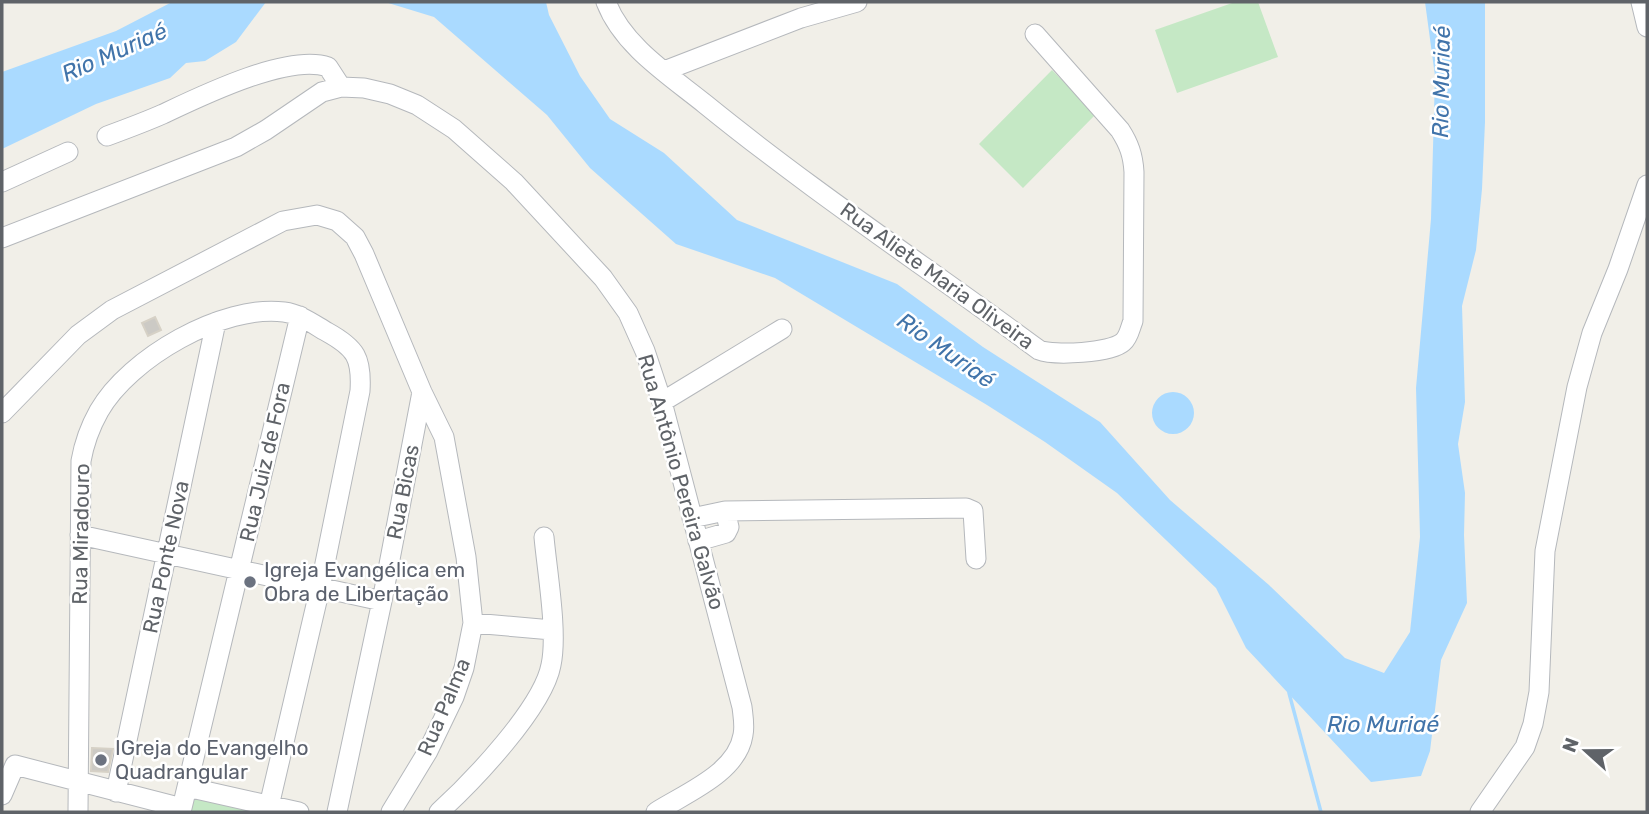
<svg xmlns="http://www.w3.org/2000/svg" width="1649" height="814" font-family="Rubik,sans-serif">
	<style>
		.green { fill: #c5e8c5 }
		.water { fill: #aadaff }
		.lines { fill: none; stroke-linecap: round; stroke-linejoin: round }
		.stream { stroke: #aadaff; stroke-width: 3.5 }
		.building { fill: #cccac5; stroke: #d6d1c6; stroke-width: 2 }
		.minor-casing { stroke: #b5b8bc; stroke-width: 21 }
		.minor { stroke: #fff; stroke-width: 19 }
		.worship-dot { fill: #6b7280; stroke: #fff; stroke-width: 2.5 }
		.labels { text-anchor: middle; stroke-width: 5; stroke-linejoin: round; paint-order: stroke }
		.street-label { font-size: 21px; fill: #5f6368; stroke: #fff }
		.worship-label { font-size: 21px; fill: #5b616d; stroke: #fff; text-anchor: start }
		.water-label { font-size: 23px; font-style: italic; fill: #4174aa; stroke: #fff }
	</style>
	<rect width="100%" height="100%" fill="#f1efe8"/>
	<!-- green -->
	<path class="green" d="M 1235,2 L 1258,2 L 1278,57 L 1177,93 L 1155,30 Z
		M 1052,70 L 1096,114 L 1023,188 L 979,144 Z
		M 195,796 L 263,812 L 191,812 Z"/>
	<!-- water -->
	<path class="water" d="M 172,2 L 266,2 L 236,42 L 205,61 L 186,63 L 170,78 L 96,104 L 2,149 L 2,72 L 116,31 Z
		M 385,2 L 546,2 L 549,15 L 580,76 L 610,119 L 664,153 L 737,220 L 897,284 L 983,347 L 1100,422 L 1170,500 L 1269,585 L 1345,658 L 1384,673 L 1410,632 L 1420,537 L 1416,388 L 1431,219 L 1435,76 L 1425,2 L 1485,2 L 1485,122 L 1482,189 L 1476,250 L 1462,306 L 1465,402 L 1458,444 L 1465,493 L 1464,535 L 1467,603 L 1441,660 L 1430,751 L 1421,776 L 1371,782 L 1246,648 L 1216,588 L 1117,493 L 1045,442 L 987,405 L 775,278 L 676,244 L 590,168 L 547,115 L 434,17 Z
		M1152 413a21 21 0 1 1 42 0a21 21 0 1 1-42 0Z"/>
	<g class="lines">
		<!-- stream -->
		<path class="stream" d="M 1289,693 L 1321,812"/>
	</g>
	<!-- building -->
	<path class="building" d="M 155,317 L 161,330 L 148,336 L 142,323 Z
		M 92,748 L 113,749 L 108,772 L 91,771 Z"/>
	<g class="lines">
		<!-- minor casing -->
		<g class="minor-casing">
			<path id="minor" d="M 606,2 C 623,46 669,75 705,104 C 812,191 928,268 1039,350 C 1054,356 1111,353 1123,342 C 1129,337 1130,328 1133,321 L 1134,172 C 1133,155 1129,144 1120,130 L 1035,34
				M 1641,2 L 1647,27
				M 664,71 L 801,18 L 857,2
				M 107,136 C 126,129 145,122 163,114 C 201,96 289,53 328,67 L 341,87
				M 2,182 L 68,152
				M 2,238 L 236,147 L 266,130 L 322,92 L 341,87 L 364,88 L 390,94 L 417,105 L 454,129 L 514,182 L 603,278 L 628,313 L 645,351 L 662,402 L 742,707 C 743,716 745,726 743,735 C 737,773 686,793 656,812
				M 662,402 L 782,329
				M 2,413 L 78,335 L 112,310 L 283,221 L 317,215 L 337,221 L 355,237 L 364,254 L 422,392 L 444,437 L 466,557 L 473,623 L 464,668 L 454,697 L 428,751 L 391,812
				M 692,518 L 725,511 L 966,508 L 973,511 L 976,559
				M 80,535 L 382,601
				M 698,541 L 726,533 L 729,527 L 725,511
				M 473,623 L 552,630
				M 187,787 L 299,812
				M 116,792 L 216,322
				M 2,795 L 15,765 L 182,808
				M 78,812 L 81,461 C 84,444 90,427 99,411 C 129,358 223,304 284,312 C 300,314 313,324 327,332 C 356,348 362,358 360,391 L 320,588 L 269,806
				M 181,812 L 300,316
				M 337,812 L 382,601 L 422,392
				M 439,812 C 472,782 543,708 551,665 C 558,633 547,571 544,537
				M 1480,812 L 1525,747 L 1533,724 L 1539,692 L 1545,551 L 1577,387 L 1592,333 L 1618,269 L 1647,185"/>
		</g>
		<!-- minor -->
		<use href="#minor" class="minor"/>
	</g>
	<!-- markers -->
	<g class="worship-dot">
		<circle cx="250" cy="582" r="7"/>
		<circle cx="101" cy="760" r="7"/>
	</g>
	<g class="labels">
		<!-- street labels -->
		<g class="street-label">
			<text transform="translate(937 276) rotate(36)" y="7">Rua Aliete Maria Oliveira</text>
			<text transform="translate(265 462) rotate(-77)" y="7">Rua Juiz de Fora</text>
			<text transform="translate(681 482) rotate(74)" y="7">Rua Antônio Pereira Galvão</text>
			<text transform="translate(403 492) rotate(-79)" y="7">Rua Bicas</text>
			<text transform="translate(81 534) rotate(-89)" y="7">Rua Miradouro</text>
			<text transform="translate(166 557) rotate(-78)" y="7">Rua Ponte Nova</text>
			<text transform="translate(444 707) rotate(-67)" y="7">Rua Palma</text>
		</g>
		<!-- worship labels -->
		<g class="worship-label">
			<text x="264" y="577">Igreja Evangélica em<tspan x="264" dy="24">Obra de Libertação</tspan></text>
			<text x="115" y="755">IGreja do Evangelho<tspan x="115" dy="24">Quadrangular</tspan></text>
		</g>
		<!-- water labels -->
		<g class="water-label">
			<text transform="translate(114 52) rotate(-24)" y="8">Rio Muriaé</text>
			<text transform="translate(1441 82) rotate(-89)" y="8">Rio Muriaé</text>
			<text transform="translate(946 350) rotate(35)" y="8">Rio Muriaé</text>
			<text x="1383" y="732">Rio Muriaé</text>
		</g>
	</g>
	<!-- border -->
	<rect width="1649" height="814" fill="none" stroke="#5f6368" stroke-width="7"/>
	<!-- north arrow -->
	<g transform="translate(1586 751) rotate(291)" stroke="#ffffff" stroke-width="5" paint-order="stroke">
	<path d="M0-5L12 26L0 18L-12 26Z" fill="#5f6368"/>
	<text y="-10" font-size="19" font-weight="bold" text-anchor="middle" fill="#5f6368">N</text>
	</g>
</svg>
